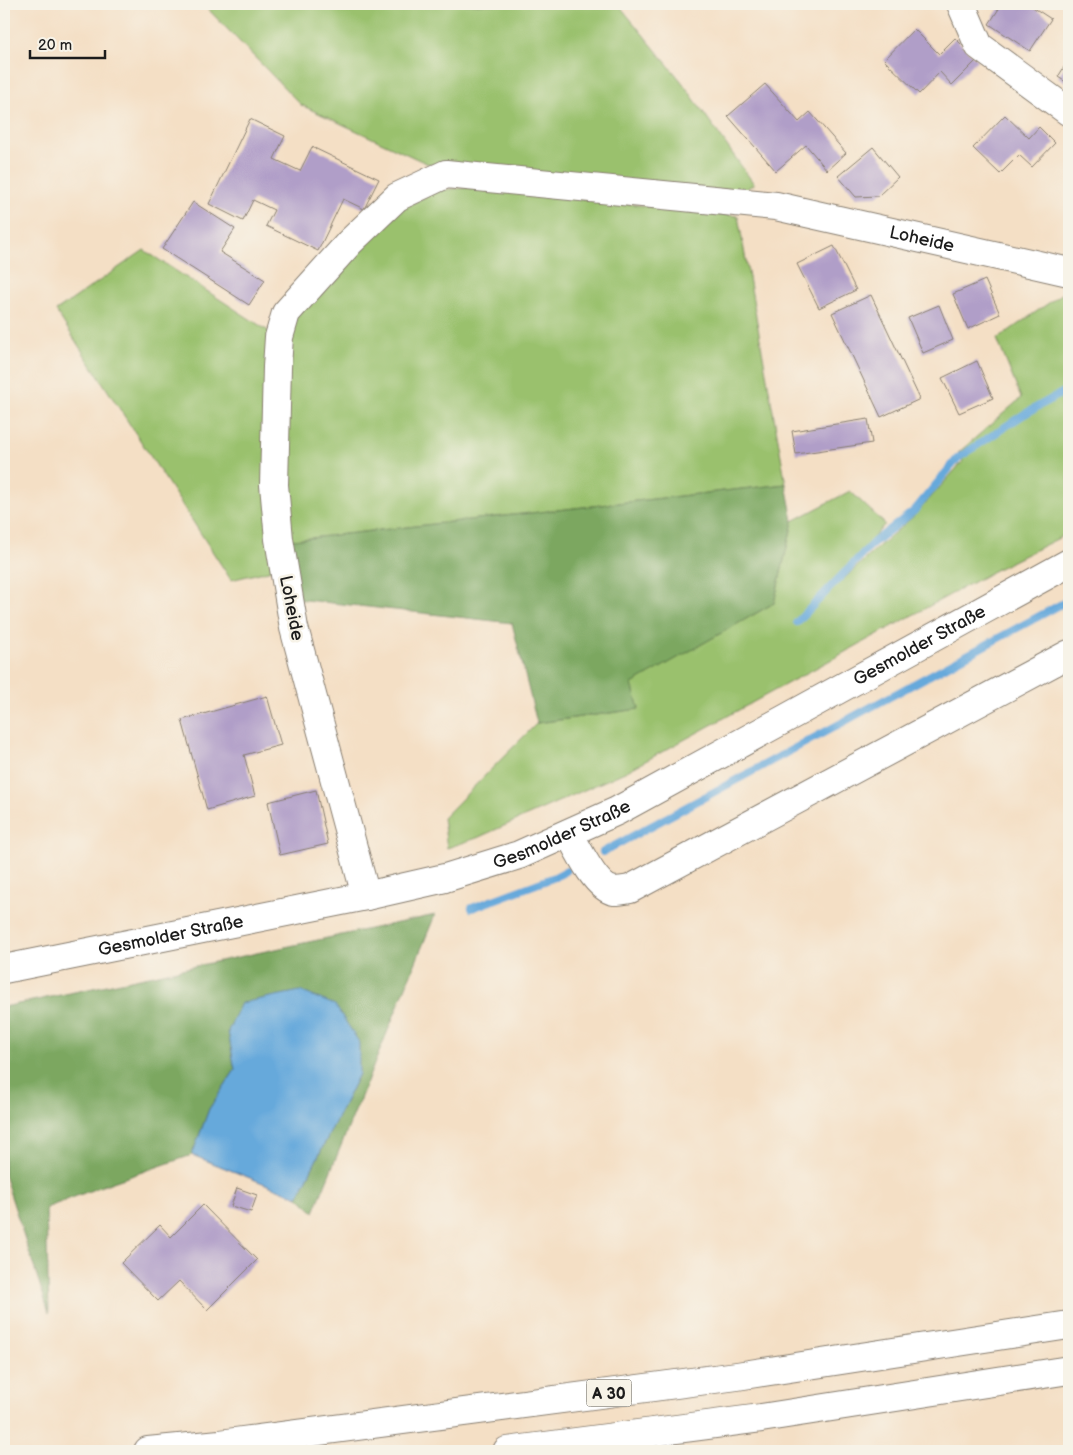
<svg xmlns="http://www.w3.org/2000/svg" width="1073" height="1455" font-family="'Balsamiq Sans',sans-serif">
	<style>
		.green { fill: #9ac16d; stroke: #5b6e44 }
		.forest { fill: #7ba760; stroke: #4c623e }
		.water { fill: #66a9db; stroke: #41627c }
		.lines { fill: none; stroke-linecap: round; stroke-linejoin: round }
		.stream { stroke: #66a9db; stroke-width: 8 }
		.building { fill: #b09ec8 }
		.minor-casing { stroke: #887e70; stroke-width: 30 }
		.highway-casing { stroke: #887e70; stroke-width: 30 }
		.minor { stroke: #fff; stroke-width: 28 }
		.highway { stroke: #fff; stroke-width: 28 }
		.labels { text-anchor: middle; stroke-width: 5; stroke-linejoin: round; paint-order: stroke }
		.shield { fill: #f7f3e8; stroke: #5e5c59; stroke-width: 1 }
		.shield-label { font-size: 16px; font-weight: bold; fill: #1c1c1c }
		.street-label { font-size: 18px; fill: #1c1c1c; stroke: #f7f3e8 }
	</style>
	<rect width="100%" height="100%" fill="#f7f3e8"/>
	<filter id="ink" filterUnits="userSpaceOnUse"><feTurbulence type="fractalNoise" baseFrequency=".02" numOctaves="2"/><feDisplacementMap in="SourceGraphic" scale="10" xChannelSelector="R" yChannelSelector="G"/><feConvolveMatrix kernelMatrix="1 2 1 2 8 2 1 2 1" color-interpolation-filters="sRGB"/></filter>
	<filter id="wash" filterUnits="userSpaceOnUse"><feTurbulence type="fractalNoise" baseFrequency=".0096" numOctaves="4" result="noise"/><feDisplacementMap in="SourceGraphic" scale="20" xChannelSelector="R" yChannelSelector="G"/><feGaussianBlur stdDeviation="1.12" result="paint"/><feColorMatrix in="noise" values="0 0 0 0 0 0 0 0 0 0 0 0 0 0 0 0 0 1.4 0 .05"/><feComposite in="paint" operator="in"/></filter>
	<g filter="url(#wash)">
		<rect width="100%" height="100%" fill="#f4dfc5"/>
		<!-- green -->
		<path class="green" d="M 203,4 L 618,4 L 682,82 L 754,184 L 734,197 L 428,164 L 301,105 Z
			M 476,187 L 738,216 L 786,484 L 284,541 L 285,344 L 303,299 L 402,208 L 439,190 Z
			M 144,250 L 273,334 L 272,570 L 231,580 L 56,311 Z
			M 1066,291 L 1069,292 L 1069,533 L 1001,567 L 627,771 L 477,838 L 447,848 L 443,818 L 537,723 L 639,709 L 631,684 L 774,603 L 793,521 L 850,491 L 885,524 L 819,602 L 878,547 L 916,514 L 963,461 L 958,453 L 1021,398 L 997,339 Z"/>
		<!-- forest -->
		<path class="forest" d="M 786,484 L 793,521 L 774,603 L 632,684 L 639,709 L 537,723 L 512,623 L 296,599 L 284,541 Z
			M 435,915 L 314,1212 L 298,1197 L 359,1074 L 228,1031 L 235,1070 L 209,1109 L 192,1155 L 110,1183 L 46,1208 L 49,1313 L 4,1175 L 4,1007 Z"/>
		<!-- water -->
		<path class="water" d="M 300,991 L 335,1005 L 359,1042 L 359,1074 L 298,1197 L 192,1155 L 209,1109 L 235,1070 L 228,1031 L 241,1003 Z"/>
		<g class="lines">
			<!-- stream -->
			<path class="stream" d="M 797,622 L 874,542 L 914,511 L 958,458 L 1023,415 L 1069,389
				M 603,852 L 1069,600
				M 472,908 L 555,877 L 566,871"/>
		</g>
		<g id="blocks">
			<!-- building -->
			<path class="building" d="M 1002,4 L 1028,4 L 1051,19 L 1030,51 L 989,24 Z
				M 914,29 L 939,54 L 955,38 L 977,60 L 952,85 L 940,72 L 919,94 L 884,60 Z
				M 1069,59 L 1069,84 L 1058,77 Z
				M 765,84 L 799,122 L 810,112 L 846,153 L 827,170 L 806,145 L 776,171 L 728,116 Z
				M 1005,115 L 1029,138 L 1039,127 L 1055,143 L 1032,167 L 1019,155 L 1000,174 L 973,148 Z
				M 250,119 L 285,136 L 274,159 L 300,171 L 312,147 L 379,179 L 364,209 L 343,199 L 318,251 L 266,226 L 274,210 L 253,200 L 243,221 L 209,204 Z
				M 873,147 L 898,177 L 878,196 L 856,197 L 838,176 Z
				M 193,202 L 235,229 L 220,252 L 265,280 L 249,305 L 162,249 Z
				M 834,246 L 856,290 L 819,308 L 797,264 Z
				M 985,280 L 1000,314 L 968,329 L 953,294 Z
				M 871,295 L 920,399 L 881,417 L 832,313 Z
				M 939,305 L 953,340 L 923,353 L 908,318 Z
				M 977,361 L 993,398 L 959,413 L 942,378 Z
				M 868,419 L 872,443 L 796,454 L 792,431 Z
				M 267,696 L 281,745 L 244,755 L 255,796 L 207,810 L 182,720 Z
				M 316,790 L 328,844 L 280,855 L 268,802 Z
				M 237,1188 L 257,1195 L 251,1212 L 231,1206 Z
				M 203,1205 L 257,1260 L 207,1310 L 179,1281 L 158,1301 L 121,1263 L 160,1225 L 171,1237 Z"/>
		</g>
	</g>
	<g filter="url(#ink)">
		<use href="#blocks" fill-opacity="0" stroke="#887e70" stroke-width="1"/>
		<g class="lines">
			<!-- minor casing -->
			<g class="minor-casing">
				<g id="minor">
					<path d="M 961,4 L 979,46 L 1069,112"/>
					<path d="M 569,833 C 577,848 596,888 614,891 C 619,891 625,890 630,889 L 1069,654"/>
					<path id="s1" d="M 366,896 L 294,628 L 279,539 L 274,485 L 277,367 L 279,337 L 286,313 L 350,242 L 397,197 L 446,174 L 776,206 L 1069,272"/>
					<path id="s2" d="M 4,969 L 366,896 L 445,878 L 519,855 L 617,811 L 1069,563"/>
				</g>
			</g>
			<!-- highway casing -->
			<g class="highway-casing">
				<path id="highway" d="M 148,1451 L 220,1444 L 737,1376 L 1069,1325
					M 507,1451 L 761,1418 L 1069,1370"/>
			</g>
			<!-- minor -->
			<use href="#minor" class="minor"/>
			<!-- highway -->
			<use href="#highway" class="highway"/>
		</g>
	</g>
	<g class="labels">
		<!-- shield labels -->
		<rect class="shield" x="586.5" y="1379.5" width="45" height="27" rx="4"/>
		<g class="shield-label">
			<text x="609" y="1399">A 30</text>
		</g>
		<!-- street labels -->
		<g class="street-label">
			<text dy="6" stroke="none"><textPath href="#s1" startOffset="1291">Loheide</textPath></text>
			<text transform="translate(292 608) rotate(79)" y="6">Loheide</text>
			<text dy="6" stroke="none"><textPath href="#s2" startOffset="980">Gesmolder Straße</textPath></text>
			<text dy="6" stroke="none"><textPath href="#s2" startOffset="575">Gesmolder Straße</textPath></text>
			<text dy="6" stroke="none"><textPath href="#s2" startOffset="170">Gesmolder Straße</textPath></text>
		</g>
	</g>
	<!-- margin -->
	<rect width="1073" height="1455" fill="none" stroke="#f7f3e8" stroke-width="20"/>
	<!-- scale -->
	<path d="M30 50v8h75v-8" fill="none" stroke="#1c1c1c" stroke-width="2.5"/>
	<text x="38" y="50" font-size="15" fill="#1c1c1c" stroke="#f7f3e8" stroke-width="4" paint-order="stroke">20 m</text>
</svg>
